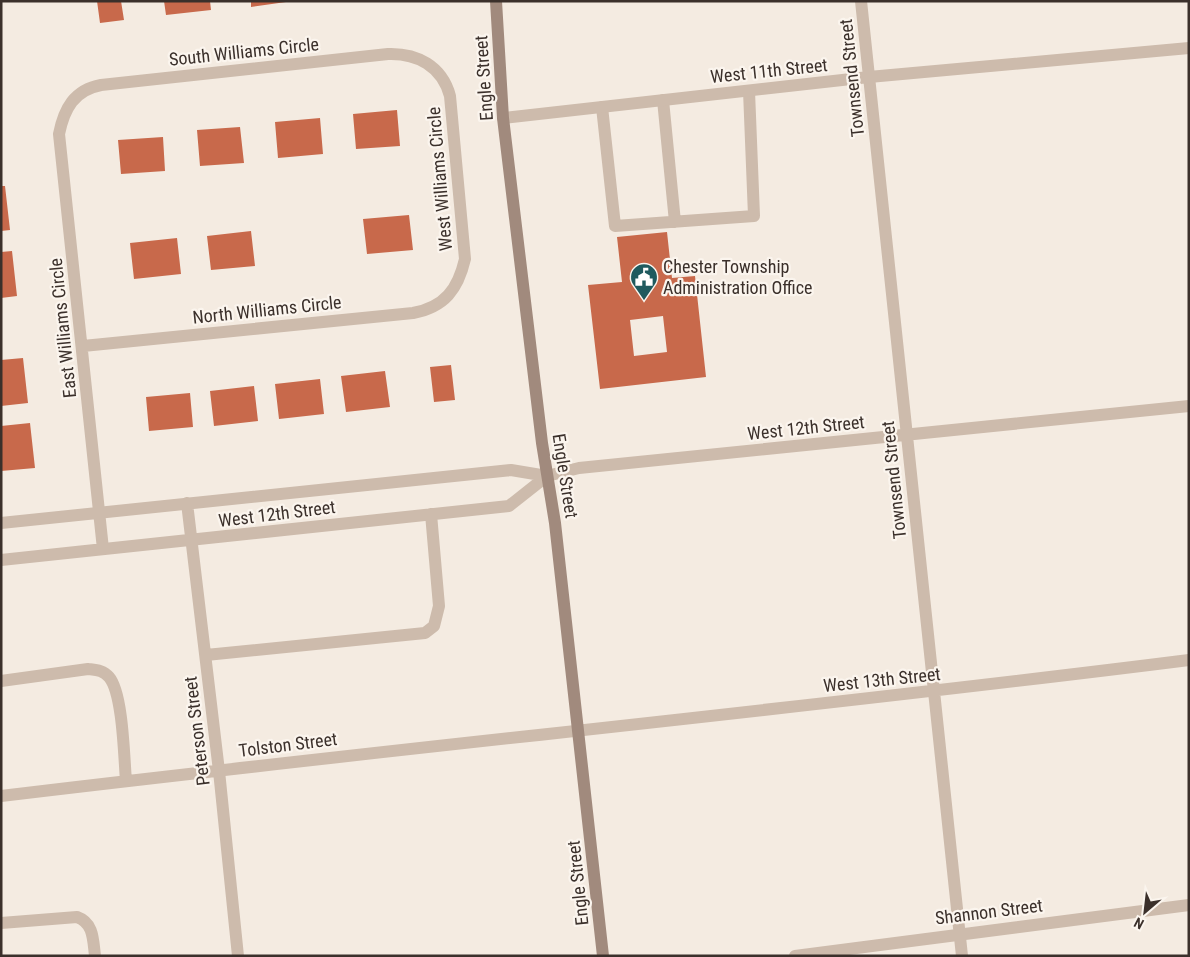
<svg xmlns="http://www.w3.org/2000/svg" width="1190" height="957" font-family="'Roboto Condensed',sans-serif">
	<style>
		.building { fill: #c8694b; fill-rule: evenodd }
		.lines { fill: none; stroke-linecap: round; stroke-linejoin: round }
		.service { stroke: #cdbbac; stroke-width: 12 }
		.minor { stroke: #cdbbac; stroke-width: 12 }
		.secondary { stroke: #a18a7d; stroke-width: 12 }
		.labels { text-anchor: middle; stroke-width: 4.5; stroke-linejoin: round; paint-order: stroke }
		.street-label { font-size: 18px; fill: #3b302b; stroke: #fbf5ee }
		.poi-label { font-size: 18px; fill: #3b302b; stroke: #fbf5ee; text-anchor: start }
	</style>
	<rect width="100%" height="100%" fill="#f4ebe1"/>
	<!-- building -->
	<path class="building" d="M 97,1 L 121,1 L 124,20 L 100,23 Z
		M 164,1 L 210,1 L 211,10 L 166,15 Z
		M 251,1 L 286,1 L 286,2 L 251,7 Z
		M 397,110 L 400,146 L 356,149 L 353,114 Z
		M 320,118 L 323,154 L 278,158 L 275,122 Z
		M 240,127 L 244,163 L 200,166 L 197,130 Z
		M 163,137 L 165,171 L 121,174 L 118,140 Z
		M 1,186 L 5,186 L 10,230 L 1,231 Z
		M 409,215 L 413,250 L 367,254 L 363,219 Z
		M 251,231 L 255,266 L 211,270 L 207,236 Z
		M 667,232 L 672,278 L 695,276 L 706,377 L 600,389 L 588,285 L 622,282 L 617,237 ZM 663,316 L 667,352 L 634,356 L 630,320 Z
		M 177,238 L 181,274 L 134,279 L 130,243 Z
		M 12,251 L 17,296 L 1,298 L 1,252 Z
		M 23,358 L 28,403 L 1,406 L 1,360 Z
		M 451,365 L 455,400 L 434,402 L 430,367 Z
		M 385,371 L 390,407 L 346,412 L 341,376 Z
		M 320,379 L 324,414 L 279,419 L 275,384 Z
		M 254,386 L 258,421 L 214,426 L 210,391 Z
		M 190,393 L 193,427 L 149,431 L 146,397 Z
		M 30,423 L 35,468 L 1,471 L 1,426 Z"/>
	<g class="lines">
		<!-- service -->
		<path class="service" d="M 663,100 L 675,222
			M 602,107 L 615,226 L 754,216 L 749,91"/>
		<!-- minor -->
		<path class="minor" d="M 861,1 L 962,956
			M 503,118 L 869,77 L 1189,48
			M 83,346 L 413,313 C 445,307 458,289 465,259 L 450,96 C 442,66 417,53 388,54 L 101,85 C 74,90 64,109 59,134 L 103,549
			M 187,503 L 219,771 L 238,956
			M 1,523 L 511,470 L 547,476 L 579,468 L 1189,406
			M 1,560 L 509,506 L 547,476
			M 206,655 L 425,633 L 434,626 L 439,606 L 431,514
			M 1,681 L 88,669 C 96,670 103,670 109,677 C 123,693 124,758 126,781
			M 1,796 C 397,748 793,710 1189,660
			M 1,923 L 77,917 C 94,923 93,940 95,956
			M 795,956 L 1189,905"/>
		<!-- secondary -->
		<path class="secondary" d="M 496,1 L 503,118 L 542,443 L 555,523 L 603,956"/>
	</g>
	<!-- icons -->
	<defs>
		<g id="civic-pin" transform="scale(1.4375)"><path d="M0 17L-7.5 6A9.5 9.5 0 1 1 7.5 6Z" fill="#1f5a5e" stroke="#fbf5ee"/><path d="M-.6-6.5H3V-4.5H.6V-3L4-1V1h2V6H-6V1h2V-1L-.6-3ZM-1.2 2.5V6h2.4V2.5Z" fill="#fff"/></g>
	</defs>
	<g fill-rule="evenodd">
		<use href="#civic-pin" x="644" y="277"/>
	</g>
	<g class="labels">
		<!-- street labels -->
		<g class="street-label">
			<text transform="translate(244 52) rotate(-6)" y="6">South Williams Circle</text>
			<text transform="translate(769 71) rotate(-6)" y="6">West 11th Street</text>
			<text transform="translate(484 78) rotate(-94)" y="6">Engle Street</text>
			<text transform="translate(852 78) rotate(-96)" y="6">Townsend Street</text>
			<text transform="translate(440 179) rotate(-95)" y="6">West Williams Circle</text>
			<text transform="translate(267 310) rotate(-6)" y="6">North Williams Circle</text>
			<text transform="translate(63 328) rotate(-96)" y="6">East Williams Circle</text>
			<text transform="translate(806 428) rotate(-6)" y="6">West 12th Street</text>
			<text transform="translate(565 476) rotate(81)" y="6">Engle Street</text>
			<text transform="translate(894 480) rotate(-96)" y="6">Townsend Street</text>
			<text transform="translate(277 514) rotate(-7)" y="6">West 12th Street</text>
			<text transform="translate(882 680) rotate(-6)" y="6">West 13th Street</text>
			<text transform="translate(197 731) rotate(-97)" y="6">Peterson Street</text>
			<text transform="translate(288 745) rotate(-7)" y="6">Tolston Street</text>
			<text transform="translate(578 883) rotate(-96)" y="6">Engle Street</text>
			<text transform="translate(989 912) rotate(-7)" y="6">Shannon Street</text>
		</g>
		<!-- poi labels -->
		<g class="poi-label">
			<text x="663" y="273">Chester Township<tspan x="663" dy="21">Administration Office</tspan></text>
		</g>
	</g>
	<!-- border -->
	<rect width="1190" height="957" fill="none" stroke="#3b302b" stroke-width="5"/>
	<!-- north arrow -->
	<g transform="translate(1145 912) rotate(208)" stroke="#fbf5ee" stroke-width="4" paint-order="stroke">
	<path d="M0-4L9 19L0 12L-9 19Z" fill="#3b302b"/>
	<text y="-8" font-size="14" font-weight="bold" text-anchor="middle" fill="#3b302b">N</text>
	</g>
</svg>
